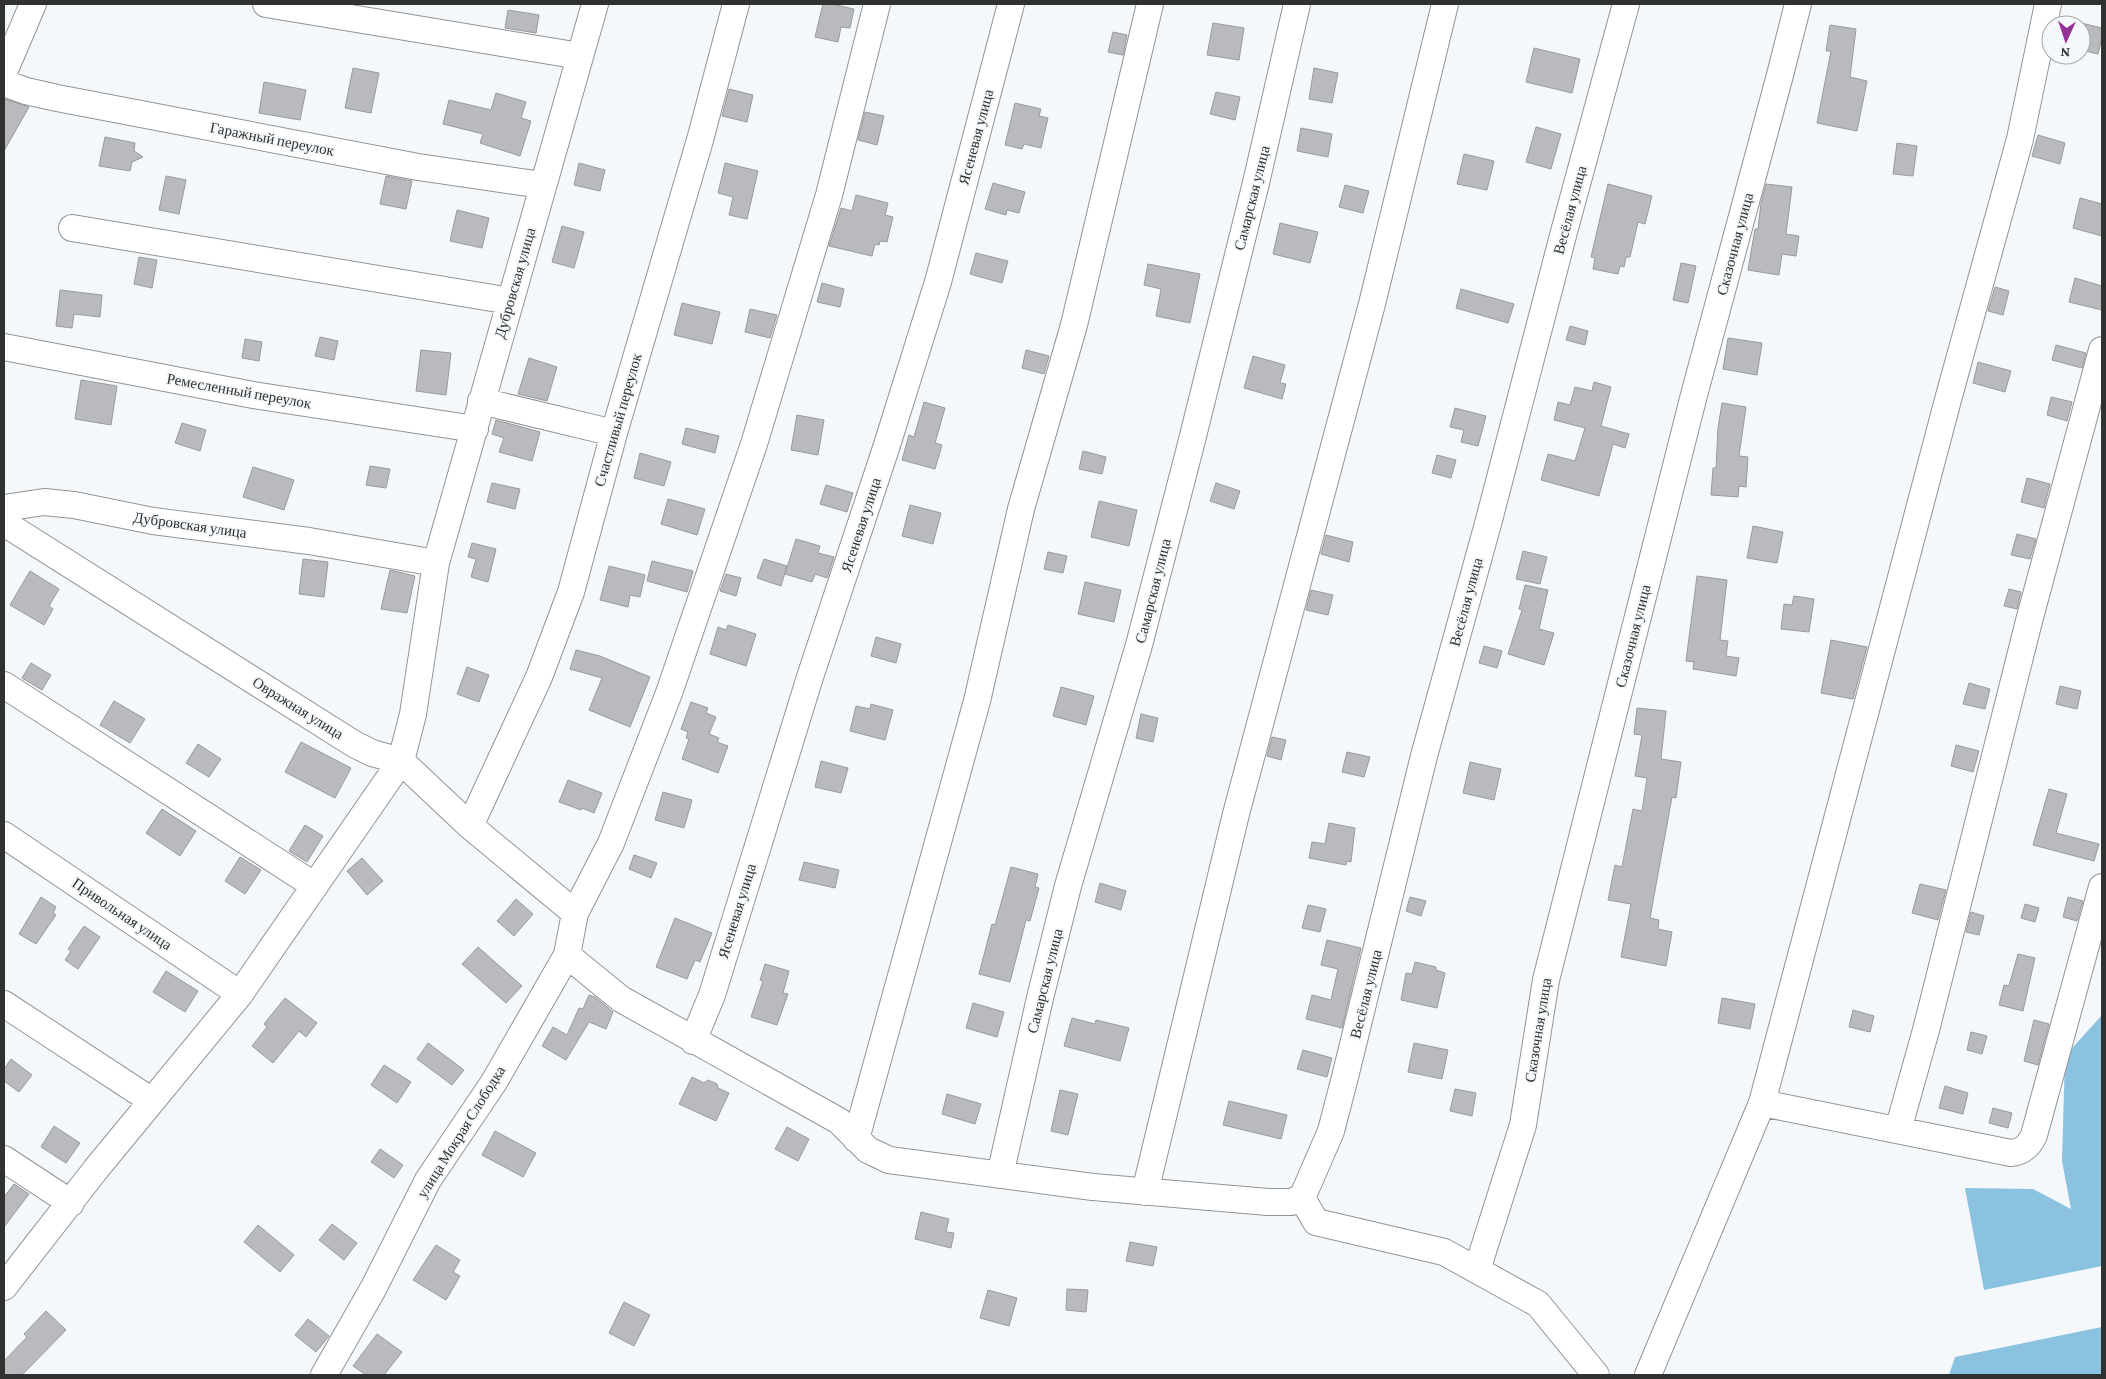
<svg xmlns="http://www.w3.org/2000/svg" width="2106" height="1379" font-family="'Crimson Pro',serif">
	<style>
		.forest { fill: #8ac2e0 }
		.building { fill: #b8babd; stroke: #989a9c }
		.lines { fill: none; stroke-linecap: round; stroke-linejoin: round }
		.minor-casing { stroke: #919496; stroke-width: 28 }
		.minor { stroke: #fff; stroke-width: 26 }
		.labels { text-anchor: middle; stroke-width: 4; stroke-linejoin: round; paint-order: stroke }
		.street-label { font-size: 15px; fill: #303131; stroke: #f5f8fa }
	</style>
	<rect width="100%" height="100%" fill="#f5f8fa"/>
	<!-- forest -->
	<path class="forest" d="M 2102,1015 L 2102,1266 L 1984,1290 L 1965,1188 L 2033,1189 L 2071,1209 L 2062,1161 L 2065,1056 Z
		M 2102,1327 L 2102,1375 L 1949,1375 L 1955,1357 Z"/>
	<!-- building -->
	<path class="building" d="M 823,4 L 832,4 L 854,9 L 850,28 L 841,27 L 838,42 L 815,37 Z
		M 508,10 L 539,15 L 536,33 L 505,28 Z
		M 1213,23 L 1244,28 L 1239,60 L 1207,55 Z
		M 2081,23 L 2102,28 L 2102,38 L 2098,54 L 2081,50 Z
		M 1830,25 L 1856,29 L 1850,77 L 1867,81 L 1857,131 L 1817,123 L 1831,51 L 1826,51 Z
		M 1113,32 L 1127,35 L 1123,55 L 1108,52 Z
		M 1534,48 L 1580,59 L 1572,93 L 1526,82 Z
		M 353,68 L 379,73 L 371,113 L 345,108 Z
		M 1314,68 L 1338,73 L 1332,103 L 1309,99 Z
		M 264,82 L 306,90 L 300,120 L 259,113 Z
		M 729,89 L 753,95 L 747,122 L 722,116 Z
		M 1216,92 L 1240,97 L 1235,120 L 1210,114 Z
		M 496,93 L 526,102 L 521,118 L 531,121 L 520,156 L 480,143 L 483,134 L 443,124 L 449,100 L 491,110 Z
		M 5,99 L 29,107 L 4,151 L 4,101 Z
		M 1015,103 L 1041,109 L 1039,116 L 1048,118 L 1041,148 L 1024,144 L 1022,149 L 1005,145 Z
		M 865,112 L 884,116 L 877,145 L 858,140 Z
		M 1536,127 L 1561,134 L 1551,169 L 1526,162 Z
		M 1301,128 L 1332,134 L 1328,157 L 1297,151 Z
		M 2038,135 L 2065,143 L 2060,164 L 2032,156 Z
		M 105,137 L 135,143 L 134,151 L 143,157 L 132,162 L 130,171 L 99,166 Z
		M 1897,143 L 1917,146 L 1913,176 L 1893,174 Z
		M 1464,154 L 1494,161 L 1487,190 L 1457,184 Z
		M 579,163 L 605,170 L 600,191 L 574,185 Z
		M 725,163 L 758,171 L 747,219 L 729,215 L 733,197 L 718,193 Z
		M 166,176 L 186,180 L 179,214 L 159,210 Z
		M 386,176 L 412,181 L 406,209 L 380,204 Z
		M 993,183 L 1025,192 L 1019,213 L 1007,210 L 1006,215 L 985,209 Z
		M 1608,184 L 1652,196 L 1645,224 L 1638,222 L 1630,257 L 1626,257 L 1624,267 L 1620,266 L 1618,274 L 1593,269 L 1595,258 L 1591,257 Z
		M 1766,184 L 1792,187 L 1786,234 L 1799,236 L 1796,256 L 1782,254 L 1779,275 L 1748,270 L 1755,229 L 1758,229 L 1761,203 Z
		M 1345,185 L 1369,191 L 1363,213 L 1339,207 Z
		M 856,195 L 888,203 L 885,215 L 893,217 L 887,242 L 880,241 L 879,245 L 875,244 L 872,256 L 829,246 L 841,208 L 852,211 Z
		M 2080,198 L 2102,204 L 2102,236 L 2073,228 Z
		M 457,210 L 489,218 L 482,248 L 450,241 Z
		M 1280,223 L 1318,232 L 1310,263 L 1273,254 Z
		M 562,226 L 584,232 L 574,268 L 552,262 Z
		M 976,253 L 1008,261 L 1002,283 L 970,274 Z
		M 139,257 L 157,260 L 152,288 L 134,284 Z
		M 1681,263 L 1696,266 L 1688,303 L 1673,300 Z
		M 1148,264 L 1200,274 L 1190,323 L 1156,316 L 1161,289 L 1144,285 Z
		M 2075,278 L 2102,286 L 2102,310 L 2069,302 Z
		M 822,283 L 844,289 L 840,307 L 817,302 Z
		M 1995,287 L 2009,291 L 2003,315 L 1988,311 Z
		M 1461,289 L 1514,304 L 1508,323 L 1456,308 Z
		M 60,290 L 102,295 L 100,317 L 74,314 L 72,328 L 56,326 Z
		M 682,303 L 720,312 L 712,344 L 674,335 Z
		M 750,309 L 777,315 L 770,338 L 745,332 Z
		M 1570,326 L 1588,331 L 1585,345 L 1566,340 Z
		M 320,337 L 338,341 L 334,360 L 315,356 Z
		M 1728,338 L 1762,343 L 1757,375 L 1723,369 Z
		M 245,339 L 262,342 L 259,361 L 242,358 Z
		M 2056,345 L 2086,353 L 2082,368 L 2052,360 Z
		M 421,350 L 451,353 L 446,395 L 416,391 Z
		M 1026,350 L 1049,356 L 1044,374 L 1022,368 Z
		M 1253,356 L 1285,365 L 1280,383 L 1286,384 L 1282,399 L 1244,388 Z
		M 529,358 L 557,367 L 547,401 L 518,394 Z
		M 1978,362 L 2011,371 L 2005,392 L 1973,383 Z
		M 81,380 L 117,386 L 111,425 L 75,419 Z
		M 1594,382 L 1611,387 L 1601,426 L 1629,434 L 1625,448 L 1613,444 L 1599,496 L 1541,480 L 1548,454 L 1575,461 L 1585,428 L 1554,420 L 1558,402 L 1570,405 L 1575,387 L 1592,391 Z
		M 2051,397 L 2072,402 L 2067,421 L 2047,415 Z
		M 924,402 L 945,408 L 935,443 L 942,445 L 935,469 L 902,460 L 909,435 L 914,437 Z
		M 1722,403 L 1746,407 L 1739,456 L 1748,457 L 1746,487 L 1739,486 L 1738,497 L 1711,495 L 1713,468 L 1716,468 L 1718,428 Z
		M 1455,408 L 1486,416 L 1478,446 L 1461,442 L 1464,430 L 1450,427 Z
		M 797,415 L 824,420 L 818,455 L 791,450 Z
		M 496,420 L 540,432 L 532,461 L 499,452 L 504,438 L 492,434 Z
		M 182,423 L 206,430 L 200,451 L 175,443 Z
		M 686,428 L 719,436 L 715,453 L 682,444 Z
		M 1083,451 L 1106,457 L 1102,474 L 1079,469 Z
		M 640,453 L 671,462 L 664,486 L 634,478 Z
		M 1437,455 L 1456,460 L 1451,478 L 1432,473 Z
		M 370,466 L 390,469 L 386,488 L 366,485 Z
		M 253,467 L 294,480 L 284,510 L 243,497 Z
		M 2027,478 L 2050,484 L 2044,508 L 2021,502 Z
		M 492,483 L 520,489 L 515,509 L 487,502 Z
		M 1216,483 L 1240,491 L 1234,509 L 1210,501 Z
		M 826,485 L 853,493 L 847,512 L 820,504 Z
		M 668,499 L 705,509 L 697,535 L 661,524 Z
		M 1099,501 L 1137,510 L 1129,546 L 1091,537 Z
		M 910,505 L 941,513 L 933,544 L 902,536 Z
		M 1753,526 L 1783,532 L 1777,563 L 1747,558 Z
		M 2017,534 L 2036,539 L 2030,559 L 2011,555 Z
		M 1326,535 L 1353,542 L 1349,562 L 1321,554 Z
		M 796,539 L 820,546 L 818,553 L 834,557 L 827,578 L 815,574 L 812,582 L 785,574 Z
		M 472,543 L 496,549 L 488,582 L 471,577 L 476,559 L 468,557 Z
		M 1523,551 L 1547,557 L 1540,584 L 1516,579 Z
		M 1048,552 L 1067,556 L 1063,573 L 1044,569 Z
		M 303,559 L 328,562 L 324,597 L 299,594 Z
		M 764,559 L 787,566 L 781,586 L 757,578 Z
		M 652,561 L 693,571 L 687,592 L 647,581 Z
		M 609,566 L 645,575 L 640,597 L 630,595 L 628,607 L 600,600 Z
		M 390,570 L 415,576 L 407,613 L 381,609 Z
		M 30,571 L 59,589 L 49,606 L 53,609 L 44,625 L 10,605 Z
		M 726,574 L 741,578 L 736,596 L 720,591 Z
		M 1697,576 L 1727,580 L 1720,640 L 1728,641 L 1726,656 L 1739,658 L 1736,676 L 1693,669 L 1694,662 L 1686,661 Z
		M 1085,582 L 1121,590 L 1114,622 L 1078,614 Z
		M 1525,585 L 1548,590 L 1539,629 L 1554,633 L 1544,665 L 1508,654 L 1522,610 L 1519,609 Z
		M 2009,589 L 2021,592 L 2017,609 L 2004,606 Z
		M 1311,590 L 1333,595 L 1328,615 L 1306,610 Z
		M 1794,596 L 1814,599 L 1809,632 L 1781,629 L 1784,604 L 1792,605 Z
		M 728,625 L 756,634 L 746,666 L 710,654 L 718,627 L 726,630 Z
		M 876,637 L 901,644 L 896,663 L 871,656 Z
		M 1831,640 L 1867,647 L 1853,699 L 1821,693 Z
		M 1484,646 L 1502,651 L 1497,668 L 1479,663 Z
		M 576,650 L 600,656 L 650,677 L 630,727 L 589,710 L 602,678 L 570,669 Z
		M 31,663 L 51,675 L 42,690 L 22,678 Z
		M 467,667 L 489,675 L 479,702 L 457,694 Z
		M 1969,683 L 1990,689 L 1985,709 L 1963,704 Z
		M 2060,686 L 2081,691 L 2077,709 L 2056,704 Z
		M 1061,687 L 1094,696 L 1086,725 L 1053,716 Z
		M 114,701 L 145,719 L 130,743 L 100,725 Z
		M 691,702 L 708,708 L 706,713 L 716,717 L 709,734 L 719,738 L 717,742 L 728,746 L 718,773 L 682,759 L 689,739 L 686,738 L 688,732 L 681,729 Z
		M 871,704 L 893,710 L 885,740 L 850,731 L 856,706 L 870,709 Z
		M 1637,708 L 1666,711 L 1661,759 L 1681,762 L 1676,798 L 1672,797 L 1650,918 L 1659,920 L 1658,929 L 1672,932 L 1666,966 L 1621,957 L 1631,904 L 1608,900 L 1615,865 L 1622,867 L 1633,809 L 1642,811 L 1647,778 L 1635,776 L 1642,735 L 1634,734 Z
		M 1141,714 L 1158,718 L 1153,742 L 1136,738 Z
		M 1272,737 L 1286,740 L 1281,760 L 1267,756 Z
		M 301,742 L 351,768 L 335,798 L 285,772 Z
		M 198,744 L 221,759 L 209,777 L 186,763 Z
		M 1956,745 L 1979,751 L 1973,772 L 1951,766 Z
		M 1347,752 L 1370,757 L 1364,777 L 1342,772 Z
		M 821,761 L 848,768 L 841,793 L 815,787 Z
		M 1470,762 L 1501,769 L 1494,800 L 1463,793 Z
		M 568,780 L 602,793 L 594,813 L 582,808 L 581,810 L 559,802 Z
		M 2049,789 L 2067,794 L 2056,833 L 2099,844 L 2094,861 L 2033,845 Z
		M 663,792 L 692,800 L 684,828 L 655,820 Z
		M 162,809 L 196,831 L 180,856 L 146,833 Z
		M 1329,823 L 1355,828 L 1351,862 L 1347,861 L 1346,865 L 1309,858 L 1312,842 L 1325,844 Z
		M 305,825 L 323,836 L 307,862 L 289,851 Z
		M 634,855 L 657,863 L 651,878 L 629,869 Z
		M 240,857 L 261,870 L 245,894 L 225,881 Z
		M 362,858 L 383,881 L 367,895 L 347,871 Z
		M 804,862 L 839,870 L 835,888 L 799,880 Z
		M 1011,867 L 1038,874 L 1035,887 L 1039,888 L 1030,921 L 1026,920 L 1010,982 L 979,974 L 992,924 L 995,925 Z
		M 1100,883 L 1126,891 L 1121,910 L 1095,902 Z
		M 1920,884 L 1946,890 L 1938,920 L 1912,913 Z
		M 41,897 L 56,907 L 53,913 L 56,915 L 36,944 L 19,934 Z
		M 1410,897 L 1426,901 L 1421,916 L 1406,911 Z
		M 2068,897 L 2083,901 L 2077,921 L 2063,917 Z
		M 516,899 L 533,914 L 514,936 L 497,921 Z
		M 2025,904 L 2039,908 L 2035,922 L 2021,918 Z
		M 1308,905 L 1326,909 L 1320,932 L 1302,928 Z
		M 1971,912 L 1984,916 L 1979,935 L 1966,932 Z
		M 675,918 L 712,933 L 700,962 L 695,960 L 687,979 L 656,967 Z
		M 84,926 L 100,937 L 78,969 L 65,960 L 71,951 L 68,949 Z
		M 1327,940 L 1361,948 L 1342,1028 L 1306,1019 L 1312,995 L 1331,1000 L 1338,969 L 1321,965 Z
		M 478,947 L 522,986 L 506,1003 L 462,964 Z
		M 2018,954 L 2035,958 L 2023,1011 L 1999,1005 L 2004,985 L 2009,986 Z
		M 1415,962 L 1436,967 L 1436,970 L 1445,973 L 1437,1008 L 1401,1000 L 1406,973 L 1412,974 Z
		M 765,964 L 789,971 L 783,993 L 788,994 L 777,1025 L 751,1017 L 763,981 L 760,980 Z
		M 166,971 L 198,991 L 185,1012 L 153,992 Z
		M 589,995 L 595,997 L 613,1012 L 606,1029 L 589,1022 L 566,1060 L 542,1046 L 553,1027 L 567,1035 L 579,1008 L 583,1009 Z
		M 285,998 L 317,1023 L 306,1037 L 299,1031 L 273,1063 L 252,1046 L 267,1027 L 264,1024 Z
		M 1722,998 L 1755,1004 L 1750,1029 L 1718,1023 Z
		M 973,1003 L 1004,1012 L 997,1037 L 966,1028 Z
		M 1853,1010 L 1874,1016 L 1870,1032 L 1849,1027 Z
		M 1072,1018 L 1095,1024 L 1096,1020 L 1129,1028 L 1120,1061 L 1064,1046 Z
		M 2034,1020 L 2049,1024 L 2038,1065 L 2024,1061 Z
		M 1971,1032 L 1987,1036 L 1982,1054 L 1967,1050 Z
		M 428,1043 L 464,1070 L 452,1085 L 417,1059 Z
		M 1414,1043 L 1448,1050 L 1442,1079 L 1408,1072 Z
		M 1303,1050 L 1332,1058 L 1327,1077 L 1297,1069 Z
		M 11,1059 L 32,1075 L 19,1092 L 4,1081 L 4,1069 Z
		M 384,1065 L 411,1082 L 397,1103 L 371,1085 Z
		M 692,1077 L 704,1083 L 708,1080 L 717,1084 L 718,1088 L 729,1093 L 716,1121 L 679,1104 Z
		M 1945,1086 L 1968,1093 L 1963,1114 L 1939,1108 Z
		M 1455,1089 L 1476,1093 L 1472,1116 L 1450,1111 Z
		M 1060,1090 L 1078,1094 L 1068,1135 L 1051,1131 Z
		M 947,1094 L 981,1104 L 975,1124 L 942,1114 Z
		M 1229,1101 L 1287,1115 L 1281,1139 L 1223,1125 Z
		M 1993,1108 L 2012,1113 L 2008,1128 L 1989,1123 Z
		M 54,1126 L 80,1143 L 66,1163 L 41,1147 Z
		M 787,1127 L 809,1139 L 798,1161 L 775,1149 Z
		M 495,1131 L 536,1153 L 523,1177 L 482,1155 Z
		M 380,1149 L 403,1165 L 394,1178 L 371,1162 Z
		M 14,1184 L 29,1194 L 4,1227 L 4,1197 Z
		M 921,1212 L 949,1219 L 946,1232 L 954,1233 L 951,1248 L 915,1239 Z
		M 332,1224 L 357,1243 L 344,1260 L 319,1240 Z
		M 258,1225 L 294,1255 L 280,1272 L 244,1242 Z
		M 1130,1242 L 1157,1247 L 1153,1266 L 1126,1261 Z
		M 436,1245 L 460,1260 L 453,1272 L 460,1276 L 446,1300 L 413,1280 Z
		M 1067,1289 L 1088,1290 L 1086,1312 L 1066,1310 Z
		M 988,1290 L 1017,1298 L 1009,1326 L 980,1318 Z
		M 624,1302 L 650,1315 L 634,1346 L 609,1333 Z
		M 46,1311 L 66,1330 L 22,1375 L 4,1375 L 4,1361 L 27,1337 L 24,1334 Z
		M 308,1319 L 329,1336 L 316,1352 L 295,1335 Z
		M 377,1334 L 402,1352 L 384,1375 L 366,1375 L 353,1366 Z"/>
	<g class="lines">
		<!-- minor casing -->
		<g class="minor-casing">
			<path id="minor" d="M 266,4 L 580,56
				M 4,72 L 33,4
				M 4,83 L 26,91 L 57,98 L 418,167 L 542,185
				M 72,228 L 510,301
				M 4,347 L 253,395 L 475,429
				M 481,401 L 614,433
				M 4,508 L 44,502 L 74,505 L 153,521 L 309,541 L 436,563
				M 4,523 L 354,744 L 372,753 L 401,761 L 470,826 L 575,913
				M 4,685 L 315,886
				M 470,826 L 539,677 L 571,592 L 614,433 L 700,140 L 736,4
				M 4,835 L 240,994
				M 567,955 L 621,999 L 839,1121 L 868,1150 L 889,1160 L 1093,1187 L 1268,1202 L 1291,1202 L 1302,1198
				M 4,1004 L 152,1101
				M 693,1041 L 712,995 L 810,677 L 887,445 L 938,282 L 1011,4
				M 1762,1103 L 2011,1153 C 2023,1152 2029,1146 2034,1135 L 2102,887
				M 1898,1130 L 1926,1030 L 2029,621 L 2102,350
				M 856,1139 L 977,701 L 1021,509 L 1074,325 L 1150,4
				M 4,1159 L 71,1203
				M 1000,1175 L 1040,998 L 1068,886 L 1139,645 L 1190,448 L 1256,183 L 1297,4
				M 1145,1192 L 1236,814 L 1372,304 L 1445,4
				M 1302,1198 L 1331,1131 L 1345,1077 L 1424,756 L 1489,520 L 1565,228 L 1626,4
				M 1302,1198 L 1316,1222 L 1444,1252 L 1538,1304 L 1596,1375
				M 1477,1270 L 1523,1125 L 1546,980 L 1694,395 L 1780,75 L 1798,4
				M 4,1287 L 96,1169 L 240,994 L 401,761 L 413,714 L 436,563 L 595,4
				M 324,1375 L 373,1289 L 428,1180 L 494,1082 L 567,955 L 575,913 L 611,843 L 669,693 L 754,444 L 829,195 L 877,4
				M 1648,1375 L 1762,1103 L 1949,396 L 2020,139 L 2048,4"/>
		</g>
		<!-- minor -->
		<use href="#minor" class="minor"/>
	</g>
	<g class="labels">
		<!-- street labels -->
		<g class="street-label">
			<text transform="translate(976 137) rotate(-75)" y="5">Ясеневая улица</text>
			<text transform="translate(272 139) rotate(11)" y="5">Гаражный переулок</text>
			<text transform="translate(1252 198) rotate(-76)" y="5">Самарская улица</text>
			<text transform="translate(1570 210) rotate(-75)" y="5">Весёлая улица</text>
			<text transform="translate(1735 244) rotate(-75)" y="5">Сказочная улица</text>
			<text transform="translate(515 283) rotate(-74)" y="5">Дубровская улица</text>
			<text transform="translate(239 391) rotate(10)" y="5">Ремесленный переулок</text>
			<text transform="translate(618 420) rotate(-74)" y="5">Счастливый переулок</text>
			<text transform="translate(190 525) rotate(8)" y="5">Дубровская улица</text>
			<text transform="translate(861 525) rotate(-72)" y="5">Ясеневая улица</text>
			<text transform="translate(1153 591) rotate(-76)" y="5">Самарская улица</text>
			<text transform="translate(1466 602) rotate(-75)" y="5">Весёлая улица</text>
			<text transform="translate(1633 636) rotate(-76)" y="5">Сказочная улица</text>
			<text transform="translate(298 708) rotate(32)" y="5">Овражная улица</text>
			<text transform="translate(737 911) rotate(-73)" y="5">Ясеневая улица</text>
			<text transform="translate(122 914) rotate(34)" y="5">Привольная улица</text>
			<text transform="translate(1045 981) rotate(-76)" y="5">Самарская улица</text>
			<text transform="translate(1366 994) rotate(-76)" y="5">Весёлая улица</text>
			<text transform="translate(1538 1030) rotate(-81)" y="5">Сказочная улица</text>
			<text transform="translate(461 1132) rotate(-58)" y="5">улица Мокрая Слободка</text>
		</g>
	</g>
	<!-- border -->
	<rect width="2106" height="1379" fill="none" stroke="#303131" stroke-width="10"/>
	<!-- north arrow -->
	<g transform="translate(2066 40) rotate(183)"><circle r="24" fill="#f5f8fa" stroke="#a6a8aa"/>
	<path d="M0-4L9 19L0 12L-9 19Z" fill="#943299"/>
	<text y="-8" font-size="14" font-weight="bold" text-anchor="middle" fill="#303131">N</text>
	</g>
</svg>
